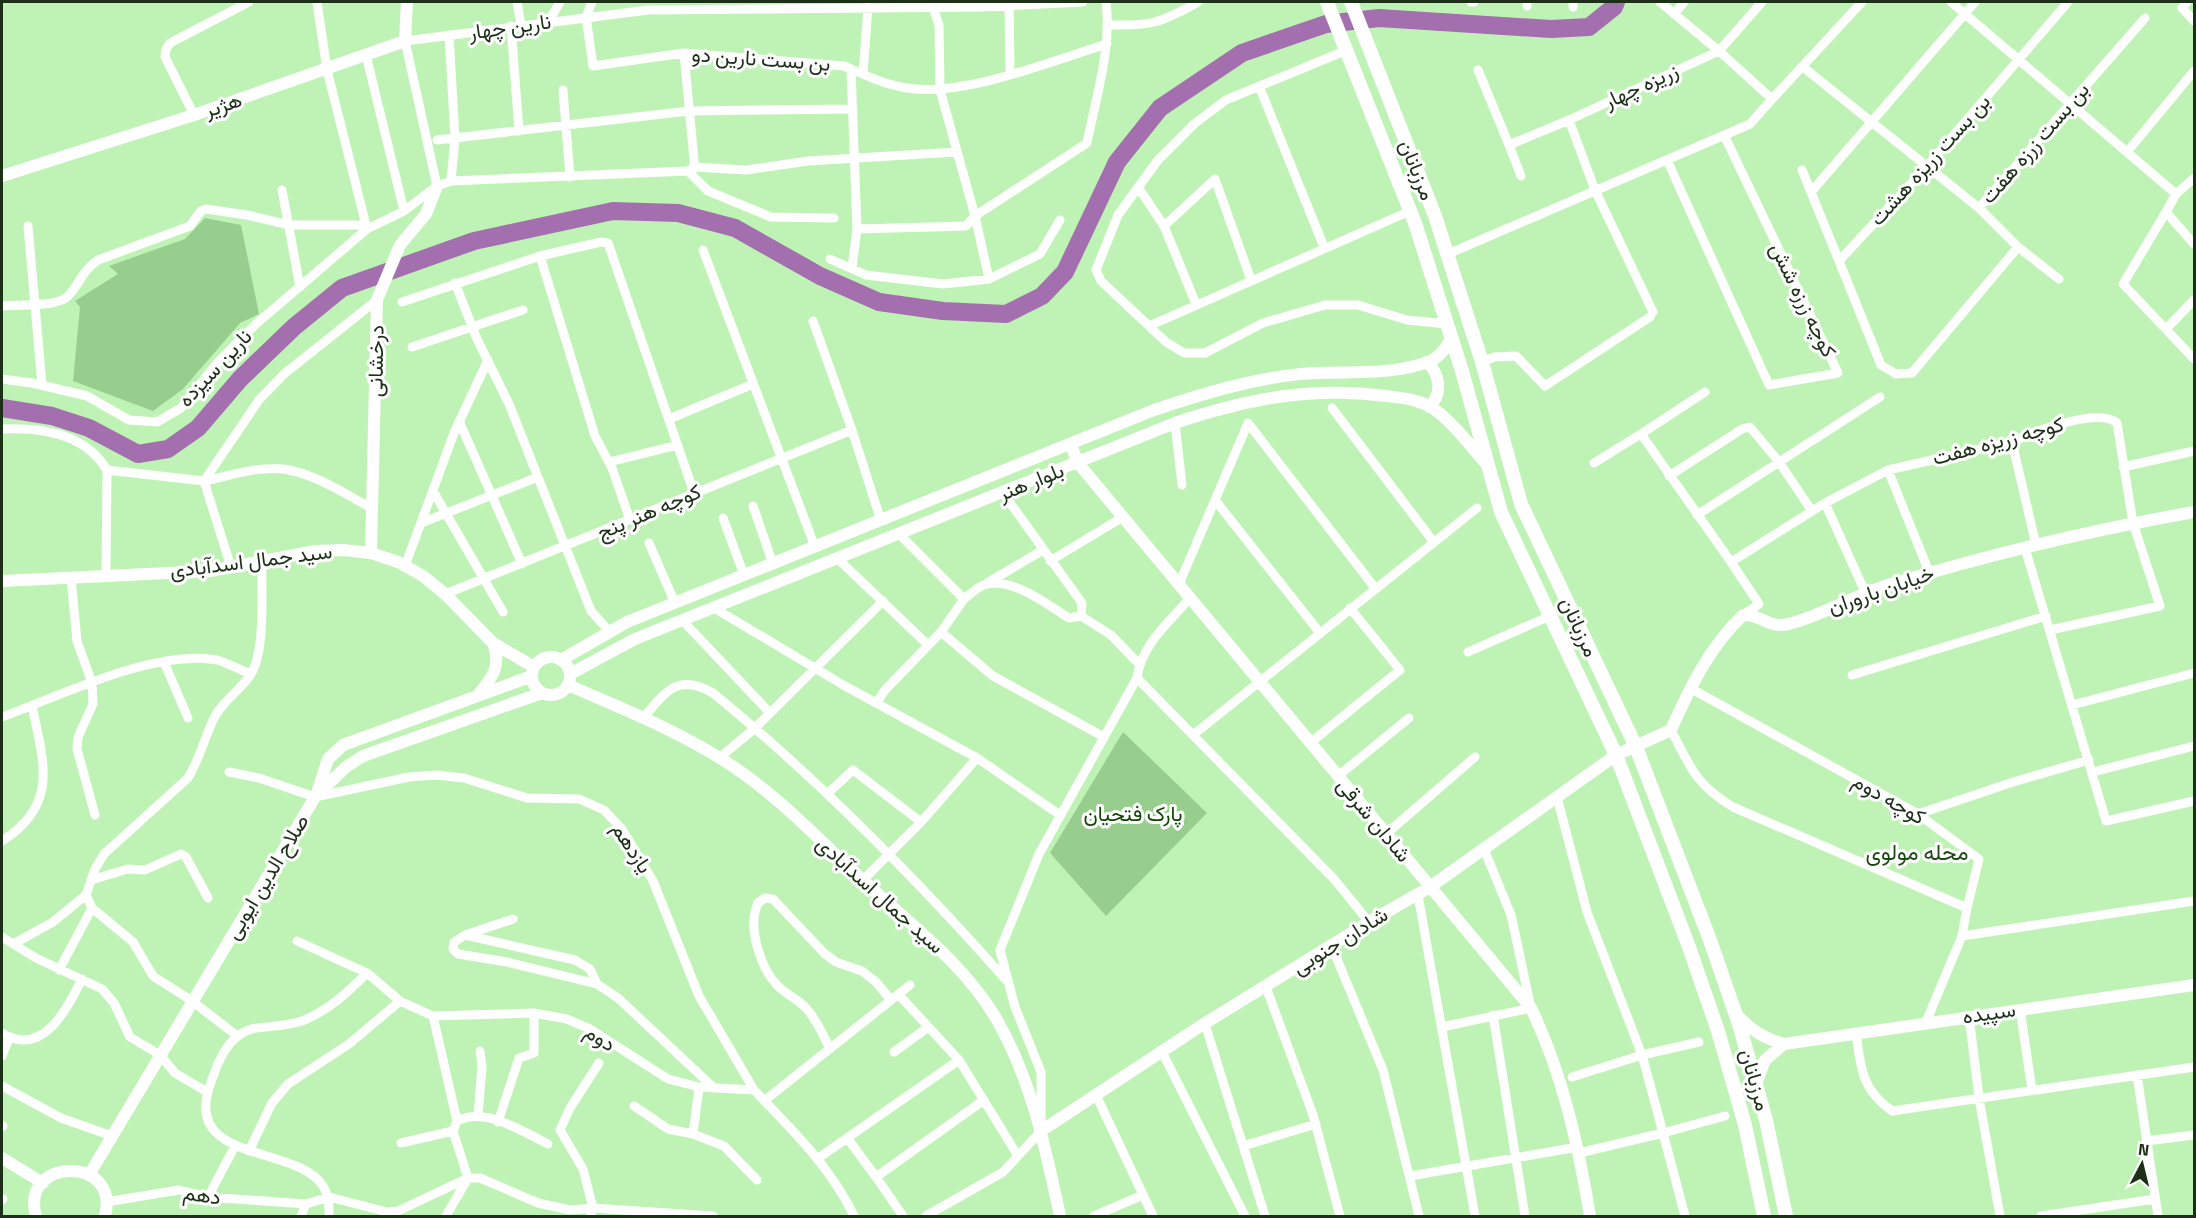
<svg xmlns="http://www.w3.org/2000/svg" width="2196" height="1218" font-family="'Titillium Web',Vazirmatn,sans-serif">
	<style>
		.green { fill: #97cd8d }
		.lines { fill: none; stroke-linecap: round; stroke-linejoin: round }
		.river { stroke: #a36fae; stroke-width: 18 }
		.street { stroke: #fff; stroke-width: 9 }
		.secondary { stroke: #fff; stroke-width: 12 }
		.primary { stroke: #fff; stroke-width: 14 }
		.labels { text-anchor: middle; stroke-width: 6; stroke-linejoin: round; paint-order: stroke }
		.street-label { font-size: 21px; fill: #1c3018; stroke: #fff }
		.park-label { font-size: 21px; fill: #0f4602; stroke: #fff }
		.neighbourhood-label { font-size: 22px; fill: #1d4b14; stroke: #fff }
	</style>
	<rect width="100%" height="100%" fill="#bff3b5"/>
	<!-- green -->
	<path class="green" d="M 205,218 L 241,225 L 259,314 L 240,323 L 183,389 L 153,411 L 73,381 L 80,307 L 75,301 L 118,274 L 109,266 L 185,239 Z
		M 1123,732 L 1207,813 L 1106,916 L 1050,853 Z"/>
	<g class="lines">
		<!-- river -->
		<path class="river" d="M 2,408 L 52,416 L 89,428 L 138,454 L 168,449 L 198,428 L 240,379 L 294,327 L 342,288 L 474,241 L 613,211 L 678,213 L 735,228 L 820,276 L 879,302 L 943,311 L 1006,314 L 1042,296 L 1065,272 L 1117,162 L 1160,108 L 1242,53 L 1326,24 L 1379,18 L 1551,29 L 1589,27 L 1614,7 L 1616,2"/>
		<!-- street -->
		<path class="street" d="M 317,2 L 327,70 L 367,229 L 404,211 L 437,186 L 451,181 L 688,171 L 694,167 L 694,160 L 684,53
			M 517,2 L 521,25
			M 592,2 L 586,17 L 593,66 L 684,53 L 844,66 L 851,69 L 857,229 L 852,268
			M 1009,2 L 1010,74
			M 1471,2 L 1474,2
			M 1527,2 L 1527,6
			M 1573,2 L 1573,7
			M 1660,2 L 1719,51 L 1762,2
			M 1951,2 L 2176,194 L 2194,178
			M 2187,2 L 2182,8 L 2194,21
			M 932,4 L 939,25 L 940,90 L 975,216 L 989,279
			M 1674,14 L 1684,2
			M 549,21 L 560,2
			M 1109,25 C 1151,26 1161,23 1198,2
			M 511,26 L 519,131
			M 449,35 L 455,138 L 451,181
			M 1347,50 L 1226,100 L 1194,124 L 1158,160 L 1118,215 L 1096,270 L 1101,281 L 1166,342 L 1184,353 L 1205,353 L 1263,323 L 1325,305 L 1358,305 L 1407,320 L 1447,324
			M 366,55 L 404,211
			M 1803,67 L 1979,208 L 2145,18
			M 851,69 C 869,77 887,85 907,88 C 965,97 1051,61 1107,44
			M 1478,70 L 1509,145 L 1569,120
			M 863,74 L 868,7
			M 1259,86 L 1324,247
			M 563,90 L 570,177
			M 194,115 L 165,57 L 166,49 L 170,43 L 249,2
			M 437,140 L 689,111 L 853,109
			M 1509,145 L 1521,176
			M 2127,152 L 2194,71
			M 1667,160 L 1769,385 L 1838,373 L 1724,135
			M 694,167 L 746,170 L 808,161 L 956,152
			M 1802,170 L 1839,261 L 1928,165 L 2068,2
			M 688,171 L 708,191 L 771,217 L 834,218
			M 437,186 L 405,41 L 648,10 L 982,7 L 1083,2
			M 1138,187 L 1164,226
			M 282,190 L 300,287
			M 1811,192 L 1975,2
			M 2176,194 L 2166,212 L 2194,244
			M 1979,208 L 2018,247
			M 2166,212 L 2123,284 L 2194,359
			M 28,226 L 42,385
			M 857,229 L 966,226 L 975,216 L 1087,143 C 1096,97 1112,48 1106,2
			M 703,250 L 815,547
			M 1448,254 L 1750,124 L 1772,99
			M 540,256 L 595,436 L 612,468 L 630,520
			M 830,259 L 866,275 L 943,284 L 989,279 L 1040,254 L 1060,220
			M 1839,261 L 1881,365 L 1896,374 L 1912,373 L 2018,247 L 2059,279
			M 455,283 L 477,339 L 509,404 L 591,611 L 609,631
			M 402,302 L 540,256 L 601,242 L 608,243 L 694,493
			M 1196,304 L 1164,226 L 1215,179 L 1251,280
			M 2,306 C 18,304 59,308 69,295 C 80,283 83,270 98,260 L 190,226 L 201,211 L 206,209 L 247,215 L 289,225 L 364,225
			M 1653,312 L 1595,190 L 1569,120 L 1719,51 L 1772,99 L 1862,2
			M 813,321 L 852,430 L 881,521
			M 1149,326 L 1410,211
			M 2166,329 L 2194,300
			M 412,347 L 523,310
			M 1482,362 L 1494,357 L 1516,356 L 1545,386 L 1650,317
			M 2,379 L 32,383 L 87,396 L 129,420 L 157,422 L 181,408 L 217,363 L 256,324 L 367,229
			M 1332,408 L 1433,541
			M 669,419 L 753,384
			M 459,421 L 522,564
			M 1175,423 L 1182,485
			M 2,429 C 41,427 85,433 107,470 L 204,481 L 231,567
			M 1641,434 L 1705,392
			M 2012,442 L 2036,545
			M 609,462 L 678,445
			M 1594,463 L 1641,434 L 1731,562 L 1825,503 L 1888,470
			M 2123,467 L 2194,451
			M 1669,476 L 1742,429 L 1750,427 L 1779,462 L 1812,511
			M 433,491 L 503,612
			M 1003,493 L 1082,603 L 1081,616
			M 1215,500 L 1320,633
			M 1825,503 L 1865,592
			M 753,506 L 773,564
			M 373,509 C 345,494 314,473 283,469 C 257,466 229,476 204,481 L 259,400 L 284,374 L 377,300
			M 1697,515 L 1880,397
			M 723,518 L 744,575
			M 421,523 L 538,477
			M 649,543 L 675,603
			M 2025,548 L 2106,821 L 2194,801
			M 838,559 L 928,645
			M 1050,561 L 1123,517
			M 1731,562 L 1759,604 L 1743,615
			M 405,566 L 454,433 L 488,360
			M 1929,572 L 1888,470 L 2012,442 C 2032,432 2098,407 2117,423 L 2133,523 L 2160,606 L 2050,630
			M 106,576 L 107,470
			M 71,578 L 77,641 L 92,683 L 93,704 L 78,737 L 77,749 L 95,815
			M 987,583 L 1043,550
			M 1179,584 L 1248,423 L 1375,588
			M 445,594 L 852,430
			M 964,599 C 971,594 979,585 987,584 C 1016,579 1046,604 1069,618 L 1081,616 L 1111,635 L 1139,664
			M 714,608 L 845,686 L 977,758 L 1060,815
			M 683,621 L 770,713
			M 941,632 L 993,676 L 1104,737
			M 1468,652 L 1550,616
			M 164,662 L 188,718
			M 1852,675 L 2046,616
			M 1137,678 L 1334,879 L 1369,922
			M 877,702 L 885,690 L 941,632 L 964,599 L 900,535
			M 2072,705 L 2194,673
			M 2,717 C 60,696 156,648 217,660 C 228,663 240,670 251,674
			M 644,717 C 666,691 678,673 713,693 C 819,780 915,877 1006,980
			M 1671,730 C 1691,768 1695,784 1733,807 L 1967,908 L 1979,859 L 1918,814 L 1690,688
			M 1193,735 L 1477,508
			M 1310,743 L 1400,670 L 1350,608
			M 719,758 L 754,729 L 883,601
			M 229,772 L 259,778 L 315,797 L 409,777 L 437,775 L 464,778 L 527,798 L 579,799 L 604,810 L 622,829 L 653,881 L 699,996 L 754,1090
			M 2093,772 L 2194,746
			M 1338,776 L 1409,718
			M 828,793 L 853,770 L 921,822
			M 1557,797 L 1587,912 L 1642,1055 L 1572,1077
			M 1918,814 L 2013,782 L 2089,760
			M 1386,834 L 1475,757
			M 2,841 C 59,805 44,763 32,706
			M 91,880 L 128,869 L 145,870 L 181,854 L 186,857 L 208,898
			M 863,880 L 921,822 L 977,758
			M 1418,895 L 1475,1216
			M 513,919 L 465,935 L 454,942 L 453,949 L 458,954 L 507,962 L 597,984 L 618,998 L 714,1088
			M 465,935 L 575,960 L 590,969 L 597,984
			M 1962,936 L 2194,901
			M 2,937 L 36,958 L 102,989 L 114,1003 L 130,1037 L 160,1055 L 175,1073 L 207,1092
			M 297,941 L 367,973 L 400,1001 L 433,1016 L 534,1013 L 567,1019 L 590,1029 L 668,1079 L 699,1087 L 754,1090 C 791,1129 831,1167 854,1216
			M 15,943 L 53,922 L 86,895
			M 1332,947 L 1383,1070 L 1419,1216
			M 59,970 L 92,908
			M 1266,987 L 1313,1115 L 1340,1216
			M 898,994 L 959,1060 L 1018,1156
			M 2020,1009 L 2032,1090
			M 1493,1015 L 1525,1216
			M 433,1016 L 457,1121
			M 1969,1016 L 1979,1098 L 2000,1216
			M 1926,1022 L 1962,936 L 1967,908
			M 1205,1024 L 1265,1216
			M 1442,1027 L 1531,1008 L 1511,915 L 1484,849
			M 2,1033 C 42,1058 67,1010 82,979
			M 1856,1033 C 1861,1068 1861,1089 1892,1111 L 2194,1067
			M 236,1035 L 192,1001 L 153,976 L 133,942 L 92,908 L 86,895 L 95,869 L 104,854 L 188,778 C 199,760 204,740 213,720 C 222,701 240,691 251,674 C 266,649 261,591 262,561
			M 830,1049 C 823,1035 817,1020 806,1008 C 798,999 785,994 777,985 C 760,967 747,926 758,903 L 765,898 L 773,899 L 825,954 L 836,962 L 862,971 L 876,982 L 891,1000
			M 894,1052 L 927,1028
			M 1162,1052 L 1245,1216
			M 2,1056 L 9,1038
			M 2137,1075 L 2158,1216
			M 2,1086 L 61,1118 L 112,1136
			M 1096,1095 L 1153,1216
			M 764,1101 L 910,985
			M 634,1106 L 668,1129 L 693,1134 L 724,1146 L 757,1180
			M 478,1116 L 482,1066 L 480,1051
			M 498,1122 L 519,1058 L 534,1053 L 534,1013
			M 2,1125 L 3,1126
			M 693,1134 L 699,1087
			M 848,1139 L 876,1177
			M 2146,1141 L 2194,1135
			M 401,1143 L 453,1131
			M 1243,1146 L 1316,1124
			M 249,1151 L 272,1103 L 288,1084 L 349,1044 L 400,1001
			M 1579,1153 L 1663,1133 L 1642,1055 L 1699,1042
			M 817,1159 L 959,1060
			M 1410,1176 L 1578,1147
			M 208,1197 L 235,1146
			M 2,1200 L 3,1199
			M 106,1202 L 179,1190 L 208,1197 L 306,1204 L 329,1197 L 387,1212 L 398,1211 L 468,1178 L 480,1178 L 538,1203 L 570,1210 L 593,1208 L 713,1216
			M 301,1216 L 306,1204
			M 329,1216 C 329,1205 329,1196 323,1186 C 297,1145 185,1163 209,1088 C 217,1063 228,1032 257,1028 C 272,1026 287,1026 302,1021 C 328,1011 348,992 367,973
			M 446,1216 L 468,1178 L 453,1131 L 457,1121 C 485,1106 523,1132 548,1144
			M 590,1216 L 593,1208 L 583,1169 L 560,1130 L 570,1108 L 599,1063
			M 903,1216 L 876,1177 L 984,1100
			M 926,1216 L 1003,1172 L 1041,1131 L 1041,1072 L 1015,1007 L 1000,950 L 1039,854 L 1137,678 C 1141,645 1169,622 1190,598
			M 1094,1216 L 1143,1195
			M 1685,1216 L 1663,1133 L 1725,1116
			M 2041,1216 L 2155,1199"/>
		<!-- secondary -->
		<path class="secondary" d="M 2,176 L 194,115 L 405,41 L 407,2
			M 1427,362 C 1440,374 1443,394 1429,407
			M 1071,445 L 1078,463 L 1531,1008 C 1563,1075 1578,1144 1590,1216
			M 371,553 L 377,300 L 400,245 L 426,214 L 437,186
			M 2,581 L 210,571 L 315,551 L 343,550 L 371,553 L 398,562 L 423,576 L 445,594 L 493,643 L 534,667
			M532 676a19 19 0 1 1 38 0a19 19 0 1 1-38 0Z
			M 561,660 L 627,622 L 1154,410 C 1202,394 1250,379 1301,374 C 1342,370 1391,377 1430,361 C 1440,357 1446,347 1452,338
			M 570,674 L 635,639 L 1175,423 C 1247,399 1311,386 1386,396 C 1404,398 1424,400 1438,412 C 1457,427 1472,448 1488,466
			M 568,685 C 621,708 674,729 723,760 C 781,796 827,849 878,894 C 919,931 965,967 994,1015 C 1031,1077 1045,1146 1060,1216
			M 478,695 C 492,678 502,666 493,643
			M 317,793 L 328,759 L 343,745 L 532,676
			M 1736,1014 C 1751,1030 1763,1038 1784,1044 L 2194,985
			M 1756,1084 L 1765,1060 L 1784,1044
			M 1041,1131 L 1199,1027 L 1369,922 L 1430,887 L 1616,755 L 1671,730 C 1689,689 1710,646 1743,615 C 1760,614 1766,626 1781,625 C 1804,624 1860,593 1888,585 C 1988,555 2091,530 2194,512
			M 2,1158 L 43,1183
			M 89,1175 L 315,797 L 346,767 L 363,756 L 542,693
			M 36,1216 C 19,1157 121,1155 105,1216"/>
		<!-- primary -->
		<path class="primary" d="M 1327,2 L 1415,223 L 1462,371 L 1501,512 L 1616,755 L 1689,947 L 1718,1031 L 1745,1125 L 1764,1216
			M 1351,2 L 1435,216 L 1482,362 L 1521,504 L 1636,747 L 1710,940 L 1739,1024 L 1766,1120 L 1786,1216"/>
	</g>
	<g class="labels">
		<!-- street labels -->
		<g class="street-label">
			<text transform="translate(510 27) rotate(-8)" y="7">نارین چهار</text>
			<text transform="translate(761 59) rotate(4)" y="7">بن بست نارین دو</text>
			<text transform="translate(1641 86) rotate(-25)" y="7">زریزه چهار</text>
			<text transform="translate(223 105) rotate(-19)" y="7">هژیر</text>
			<text transform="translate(2035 143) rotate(-49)" y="7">بن بست زرزه هفت</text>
			<text transform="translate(1930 160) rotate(-48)" y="7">بن بست زریزه هشت</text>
			<text transform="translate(1417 170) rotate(68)" y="7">مرزبانان</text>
			<text transform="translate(1803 300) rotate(64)" y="7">کوچه زرزه شش</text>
			<text transform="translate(376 361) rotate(-89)" y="7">درخشانی</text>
			<text transform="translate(215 368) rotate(-47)" y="7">نارین سیزده</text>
			<text transform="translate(1998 441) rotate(-15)" y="7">کوچه زریزه هفت</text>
			<text transform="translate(1031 482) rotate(-22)" y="7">بلوار هنر</text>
			<text transform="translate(649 512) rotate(-23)" y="7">کوچه هنر پنج</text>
			<text transform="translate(251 561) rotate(-7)" y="7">سید جمال اسدآبادی</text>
			<text transform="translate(1881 590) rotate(-19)" y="7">خیابان باروران</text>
			<text transform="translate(1579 627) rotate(65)" y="7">مرزبانان</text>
			<text transform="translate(1889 799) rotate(30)" y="7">کوچه دوم</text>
			<text transform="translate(1374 820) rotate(50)" y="7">شادان شرقی</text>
			<text transform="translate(632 848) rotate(57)" y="7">یازدهم</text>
			<text transform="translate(267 877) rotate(-59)" y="7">صلاح الدین ایوبی</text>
			<text transform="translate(880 895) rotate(42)" y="7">سید جمال اسدآبادی</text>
			<text transform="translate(1340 941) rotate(-32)" y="7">شادان جنوبی</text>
			<text transform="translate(1989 1013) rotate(-8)" y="7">سپیده</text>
			<text transform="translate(600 1038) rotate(32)" y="7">دوم</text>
			<text transform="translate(1755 1080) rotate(74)" y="7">مرزبانان</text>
			<text transform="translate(202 1195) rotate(8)" y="7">دهم</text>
		</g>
		<!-- park labels -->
		<g class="park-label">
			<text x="1133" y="821">پارک فتحیان</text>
		</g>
		<!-- neighbourhood labels -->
		<g class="neighbourhood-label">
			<text x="1917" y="860">محله مولوی</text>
		</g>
	</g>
	<!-- border -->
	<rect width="2196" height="1218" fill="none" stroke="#1c3018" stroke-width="6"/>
	<!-- north arrow -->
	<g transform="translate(2142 1164) rotate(7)" stroke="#ffffff" stroke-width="4.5" paint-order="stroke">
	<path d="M0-4.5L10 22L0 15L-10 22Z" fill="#1c3018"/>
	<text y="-9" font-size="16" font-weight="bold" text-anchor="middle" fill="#1c3018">N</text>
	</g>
</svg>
